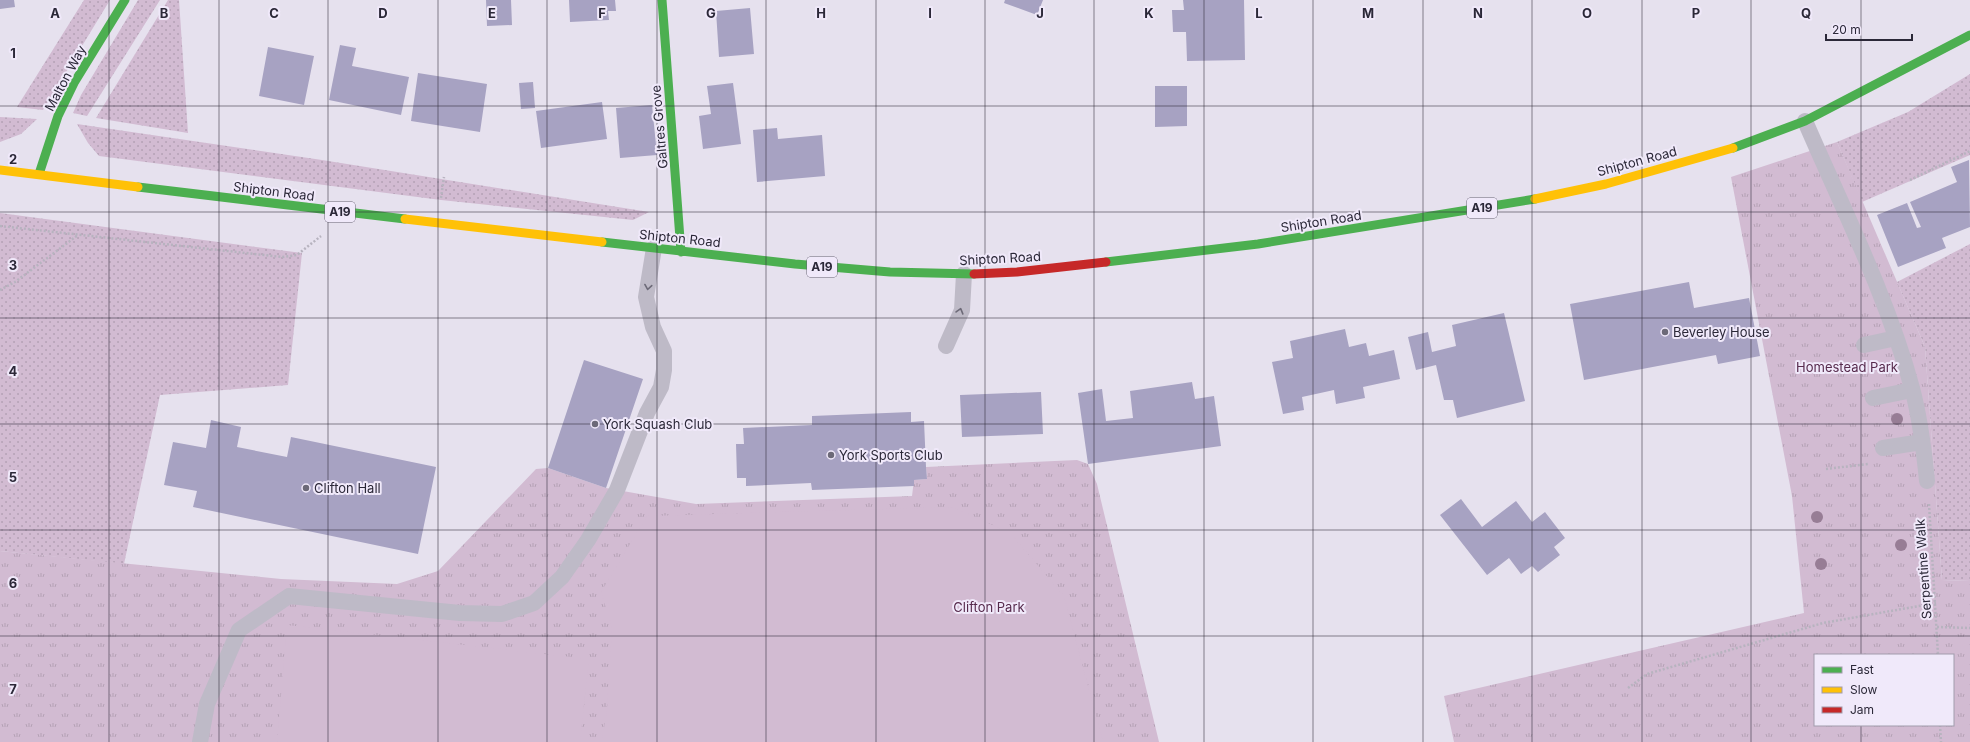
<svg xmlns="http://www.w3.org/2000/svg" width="1970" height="742" font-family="Inter,sans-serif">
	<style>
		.grass { fill: url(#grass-dots) }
		.park { fill: url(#park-tufts); fill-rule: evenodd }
		.pitch { fill: #d2bbd2 }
		.building { fill: #a7a2c2 }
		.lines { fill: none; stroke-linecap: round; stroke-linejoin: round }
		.path { stroke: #b7b3bf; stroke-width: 2.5; stroke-dasharray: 2 2; stroke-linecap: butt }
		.lane { stroke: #bebac7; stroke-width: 16 }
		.fast { stroke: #4caf50; stroke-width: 9 }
		.slow { stroke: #ffc107; stroke-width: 9 }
		.jam { stroke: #c62828; stroke-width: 9 }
		.tree { fill: #977d95 }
		.oneway { stroke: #6d6a78 }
		.grid { fill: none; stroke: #2b2838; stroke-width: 1; stroke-opacity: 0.55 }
		.poi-dot { fill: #6c6978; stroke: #f0e9fa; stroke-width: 1.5 }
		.labels { text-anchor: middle; stroke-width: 4; stroke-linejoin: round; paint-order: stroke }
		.shield { fill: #f0e9fa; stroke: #666272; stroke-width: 1 }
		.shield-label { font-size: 12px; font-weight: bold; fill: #2b2838 }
		.street-label { font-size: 13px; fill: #2b2838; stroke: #f0e9fa }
		.poi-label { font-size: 13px; fill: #2b2838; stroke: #f0e9fa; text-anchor: start }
		.park-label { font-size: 13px; fill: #572b4d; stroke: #f0e9fa }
		.grid-label { font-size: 13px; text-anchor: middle; font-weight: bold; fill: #2b2838; stroke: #f0e9fa; stroke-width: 4; stroke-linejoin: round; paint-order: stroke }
	</style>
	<defs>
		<pattern id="grass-dots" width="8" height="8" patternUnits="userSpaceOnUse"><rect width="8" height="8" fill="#d2bbd2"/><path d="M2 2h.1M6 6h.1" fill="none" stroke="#b4a1b5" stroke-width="1.8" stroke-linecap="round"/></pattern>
		<pattern id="park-tufts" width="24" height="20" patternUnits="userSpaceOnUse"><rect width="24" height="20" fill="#d2bbd2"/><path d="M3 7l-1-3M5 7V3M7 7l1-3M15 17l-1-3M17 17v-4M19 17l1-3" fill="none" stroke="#b4a1b5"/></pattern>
	</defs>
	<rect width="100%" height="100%" fill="#e6e1ee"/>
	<!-- grass -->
	<path class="grass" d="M 84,0 L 110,0 L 43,110 L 17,107 Z
		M 138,0 L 160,0 L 87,116 L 73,113 L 81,95 Z
		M 168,0 L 179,0 L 188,133 L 96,118 Z
		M 1970,74 L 1970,155 L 1862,202 L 1837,142 L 1908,112 Z
		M 0,117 L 37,119 L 21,134 L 0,142 Z
		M 77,124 L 322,160 L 649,212 L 633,220 L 441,200 L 99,156 L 88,143 Z
		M 0,213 L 302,253 L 288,385 L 160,395 L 124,564 L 0,551 Z
		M 1970,244 L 1970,581 L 1942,580 L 1925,347 L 1897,282 Z"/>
	<!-- park -->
	<path class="park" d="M 1837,142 L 1925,347 L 1942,580 L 1970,581 L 1970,742 L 1454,742 L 1444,696 L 1804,613 L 1792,496 L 1731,177 ZM 1815,655 L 1953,655 L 1953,725 L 1815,725 Z
		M 1077,460 L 1088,464 L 1097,484 L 1159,742 L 0,742 L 0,551 L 281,579 L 397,584 L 438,571 L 536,469 L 548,468 L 606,488 L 696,504 L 912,496 L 914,480 L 927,479 L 926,467 Z"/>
	<!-- pitch -->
	<path class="pitch" d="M 953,507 L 1010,533 L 1064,596 L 1103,742 L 602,742 L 607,709 L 612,627 L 601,592 L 647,516 Z
		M 287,625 L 589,659 L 580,742 L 277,742 Z"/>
	<!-- building -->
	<path class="building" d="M 0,0 L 14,0 L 15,7 L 0,9 Z
		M 486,0 L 511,0 L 512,25 L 487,26 Z
		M 569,0 L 615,0 L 616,11 L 608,11 L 609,20 L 570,22 Z
		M 1005,0 L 1043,0 L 1037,15 L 1004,3 Z
		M 1183,0 L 1244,0 L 1245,60 L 1187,61 L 1186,32 L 1173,32 L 1172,10 L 1184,10 Z
		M 750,8 L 754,54 L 719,57 L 716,11 Z
		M 340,45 L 356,48 L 352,66 L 409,77 L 401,115 L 329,100 Z
		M 268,47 L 314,56 L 304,105 L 259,96 Z
		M 418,73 L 487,84 L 480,132 L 411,121 Z
		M 533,82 L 535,108 L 521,109 L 519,83 Z
		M 733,83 L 741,144 L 703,149 L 699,116 L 711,114 L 707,86 Z
		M 1155,86 L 1187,86 L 1187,126 L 1155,127 Z
		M 602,102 L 607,139 L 541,148 L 536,111 Z
		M 652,105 L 657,155 L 620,158 L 616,108 Z
		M 777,128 L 778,139 L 822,135 L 825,176 L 757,182 L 753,130 Z
		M 1969,160 L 1970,227 L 1942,238 L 1946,248 L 1898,267 L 1877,215 L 1907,203 L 1917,228 L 1921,227 L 1910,202 L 1957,182 L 1951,167 Z
		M 1689,282 L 1694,308 L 1749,298 L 1760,356 L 1718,364 L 1716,355 L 1584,380 L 1570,304 Z
		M 1504,313 L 1525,401 L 1457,418 L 1453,400 L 1444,400 L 1436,365 L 1416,370 L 1408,337 L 1428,332 L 1432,352 L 1456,346 L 1452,325 Z
		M 1345,329 L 1349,347 L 1366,343 L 1369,356 L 1394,350 L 1400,379 L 1363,387 L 1365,398 L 1336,404 L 1334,390 L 1302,397 L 1304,410 L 1283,414 L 1272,362 L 1293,358 L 1290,341 Z
		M 584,360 L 643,379 L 606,488 L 548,468 Z
		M 1192,382 L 1195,399 L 1214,396 L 1221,446 L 1088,464 L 1078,393 L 1102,389 L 1106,421 L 1133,418 L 1130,391 Z
		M 1041,392 L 1043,434 L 962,437 L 960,395 Z
		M 911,412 L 911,422 L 924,421 L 926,467 L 927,479 L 914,480 L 914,486 L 812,490 L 811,483 L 746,486 L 746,478 L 737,478 L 736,444 L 744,444 L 743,428 L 812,425 L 812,416 Z
		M 211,420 L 241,427 L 237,447 L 287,457 L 291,437 L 436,467 L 418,554 L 193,507 L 197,491 L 164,485 L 173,442 L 206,448 Z
		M 1461,499 L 1482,527 L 1516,501 L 1532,522 L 1545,512 L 1565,538 L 1554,547 L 1560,555 L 1538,572 L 1532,566 L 1521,574 L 1509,558 L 1487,575 L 1440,515 Z"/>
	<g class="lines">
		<!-- path -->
		<path class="path" d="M 1910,180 L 1970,151
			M 441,198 L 444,177
			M 0,226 L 282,257 L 297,255 L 321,236
			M 0,290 L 15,282 L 78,235
			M 1826,469 L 1868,464
			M 1929,504 L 1938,655
			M 1937,627 L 1970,628
			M 1628,688 L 1647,674 L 1823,623 L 1936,603
			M 1940,725 L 1941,742"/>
		<!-- lane -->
		<path class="lane" d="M 1805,121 C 1843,209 1887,296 1912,388 C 1920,418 1924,450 1927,481
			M 1864,345 L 1896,338
			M 946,346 L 962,310 L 964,274
			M 1873,398 L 1912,390
			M 1883,448 L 1922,442
			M 200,742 L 207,704 L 239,630 L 289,596 L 460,613 L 502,614 L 534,603 L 562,577 L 588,540 L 617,490 L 647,413 L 661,387 L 664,370 L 664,351 L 653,327 L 646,297 L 654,248"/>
		<!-- fast -->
		<path class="fast" d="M 662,0 L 681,252
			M 1733,148 L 1805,121 L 1970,35
			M 39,174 L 58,116 L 74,83 L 125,0
			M 138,187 L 405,219
			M 602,242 L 795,264 L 890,272 L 974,274
			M 1106,262 L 1258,244 L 1535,199"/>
		<!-- slow -->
		<path class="slow" d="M 0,170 L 138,187
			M 1535,199 L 1606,184 L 1733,148
			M 405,219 L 602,242"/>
		<!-- jam -->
		<path class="jam" d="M 974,274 L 1017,272 L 1106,262"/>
	</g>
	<!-- trees -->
	<g class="tree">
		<circle cx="1884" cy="368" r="6"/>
		<circle cx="1897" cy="419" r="6"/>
		<circle cx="1817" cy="517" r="6"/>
		<circle cx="1901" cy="545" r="6"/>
		<circle cx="1821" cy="564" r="6"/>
	</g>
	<!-- one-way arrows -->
	<defs><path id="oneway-chevron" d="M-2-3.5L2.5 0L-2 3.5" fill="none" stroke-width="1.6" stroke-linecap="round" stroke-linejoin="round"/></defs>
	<g class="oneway">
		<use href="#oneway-chevron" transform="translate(648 287) rotate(99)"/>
		<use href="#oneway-chevron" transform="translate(960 311) rotate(-74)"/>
	</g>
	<!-- grid -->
	<path class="grid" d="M 109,0 L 109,742M 219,0 L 219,742M 328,0 L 328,742M 438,0 L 438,742M 547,0 L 547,742M 657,0 L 657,742M 766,0 L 766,742M 876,0 L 876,742M 985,0 L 985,742M 1094,0 L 1094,742M 1204,0 L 1204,742M 1313,0 L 1313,742M 1423,0 L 1423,742M 1532,0 L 1532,742M 1642,0 L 1642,742M 1751,0 L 1751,742M 1861,0 L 1861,655M 0,106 L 1970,106M 0,212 L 1970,212M 0,318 L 1970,318M 0,424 L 1970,424M 0,530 L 1970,530M 0,636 L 1970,636M 1861,725 L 1861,742"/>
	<!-- markers -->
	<g class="poi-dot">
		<circle cx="1665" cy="332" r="4"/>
		<circle cx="595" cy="424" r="4"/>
		<circle cx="831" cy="455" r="4"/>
		<circle cx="306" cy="488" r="4"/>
	</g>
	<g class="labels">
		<!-- shield labels -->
		<g class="shield">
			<rect x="1467" y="198" width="30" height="20" rx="3"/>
			<rect x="325" y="202" width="30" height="20" rx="3"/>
			<rect x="807" y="257" width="30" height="20" rx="3"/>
		</g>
		<g class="shield-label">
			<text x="1482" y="212">A19</text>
			<text x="340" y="216">A19</text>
			<text x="822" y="271">A19</text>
		</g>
		<!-- street labels -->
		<g class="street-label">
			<text transform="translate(65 78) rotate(-62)" y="5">Malton Way</text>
			<text transform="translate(659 127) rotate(-95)" y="5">Galtres Grove</text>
			<text transform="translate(1637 161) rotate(-15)" y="5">Shipton Road</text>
			<text transform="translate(274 191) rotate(7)" y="5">Shipton Road</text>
			<text transform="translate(1321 221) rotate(-9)" y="5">Shipton Road</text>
			<text transform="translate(680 238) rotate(6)" y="5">Shipton Road</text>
			<text transform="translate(1000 258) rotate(-3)" y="5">Shipton Road</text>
			<text transform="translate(1923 569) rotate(-94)" y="5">Serpentine Walk</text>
		</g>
		<!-- poi labels -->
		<g class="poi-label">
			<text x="1673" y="337">Beverley House</text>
			<text x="603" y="429">York Squash Club</text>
			<text x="839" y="460">York Sports Club</text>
			<text x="314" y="493">Clifton Hall</text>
		</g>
		<!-- park labels -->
		<g class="park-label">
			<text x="1847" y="372">Homestead Park</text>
			<text x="989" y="612">Clifton Park</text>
		</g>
	</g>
	<g class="grid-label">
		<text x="55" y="18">A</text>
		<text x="164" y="18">B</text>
		<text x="274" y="18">C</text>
		<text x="383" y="18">D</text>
		<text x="492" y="18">E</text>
		<text x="602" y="18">F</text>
		<text x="711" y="18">G</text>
		<text x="821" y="18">H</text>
		<text x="930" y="18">I</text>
		<text x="1040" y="18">J</text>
		<text x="1149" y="18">K</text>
		<text x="1259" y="18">L</text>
		<text x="1368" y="18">M</text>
		<text x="1478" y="18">N</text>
		<text x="1587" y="18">O</text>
		<text x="1696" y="18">P</text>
		<text x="1806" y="18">Q</text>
		<text x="13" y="58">1</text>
		<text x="13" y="164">2</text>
		<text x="13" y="270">3</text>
		<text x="13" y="376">4</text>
		<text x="13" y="482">5</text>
		<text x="13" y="588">6</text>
		<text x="13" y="694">7</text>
	</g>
	<!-- legend -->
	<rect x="1814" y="654" width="140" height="72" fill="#f0e9fa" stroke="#a19cac"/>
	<rect x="1822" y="667" width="20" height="6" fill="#4caf50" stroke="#a19cac"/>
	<text x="1850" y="674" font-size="12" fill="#2b2838">Fast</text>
	<rect x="1822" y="687" width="20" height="6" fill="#ffc107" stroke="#a19cac"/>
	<text x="1850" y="694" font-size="12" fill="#2b2838">Slow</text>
	<rect x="1822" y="707" width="20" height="6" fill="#c62828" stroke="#a19cac"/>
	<text x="1850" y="714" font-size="12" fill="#2b2838">Jam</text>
	<!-- scale -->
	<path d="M1826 34v6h86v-6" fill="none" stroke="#2b2838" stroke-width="2"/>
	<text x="1832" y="34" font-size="12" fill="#2b2838" stroke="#f0e9fa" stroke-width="3" paint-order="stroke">20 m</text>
</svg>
